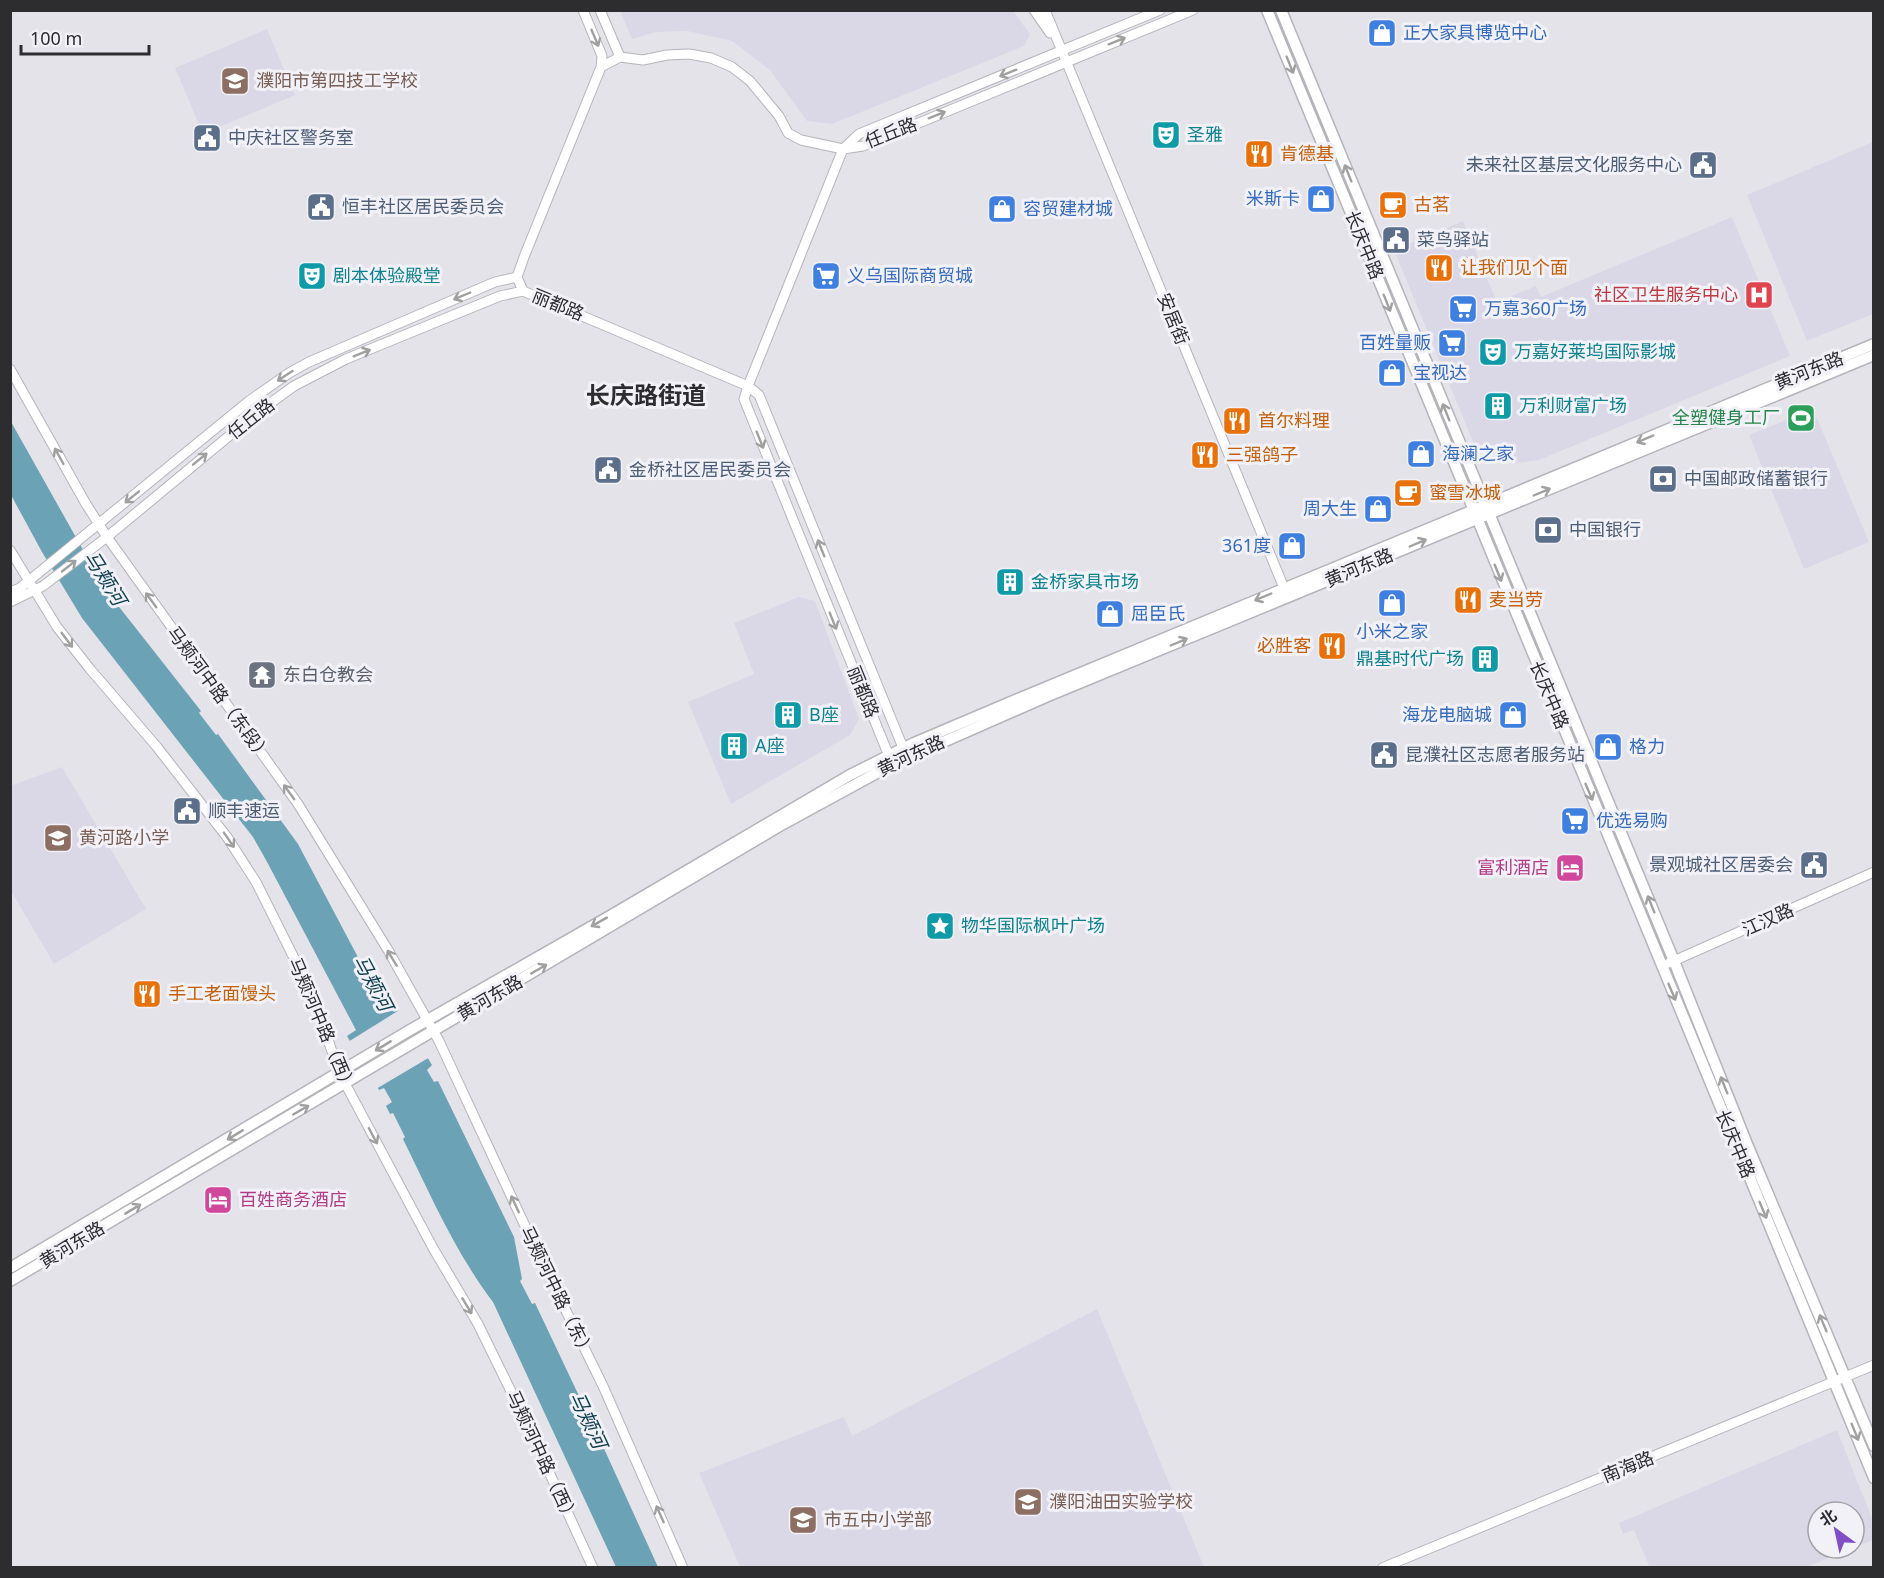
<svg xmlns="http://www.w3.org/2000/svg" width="1884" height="1578" font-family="'Noto Sans','Noto Sans SC',sans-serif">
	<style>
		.built { fill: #dad8e6; fill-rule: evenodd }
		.water { fill: #6ca2b5 }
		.pier { fill: #e5e3ea }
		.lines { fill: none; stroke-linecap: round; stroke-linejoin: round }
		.minor-casing { stroke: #b5b4ba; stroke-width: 11 }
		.major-casing { stroke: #b5b4ba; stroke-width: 13 }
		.minor { stroke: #fff; stroke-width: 9 }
		.major { stroke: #fff; stroke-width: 10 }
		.oneway { stroke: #a0a0a1 }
		.labels { text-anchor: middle; stroke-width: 6; stroke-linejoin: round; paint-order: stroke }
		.shop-label { font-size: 18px; fill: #366cbe; stroke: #f2f1f8; text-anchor: start }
		.education-label { font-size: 18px; fill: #785e54; stroke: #f2f1f8; text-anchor: start }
		.street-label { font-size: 18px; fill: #2d2c2f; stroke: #f2f1f8 }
		.culture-label { font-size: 18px; fill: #0d838f; stroke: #f2f1f8; text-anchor: start }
		.service-label { font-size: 18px; fill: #4e5e75; stroke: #f2f1f8; text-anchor: start }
		.food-label { font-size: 18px; fill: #c56008; stroke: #f2f1f8; text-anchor: start }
		.health-label { font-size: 18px; fill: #be3a42; stroke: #f2f1f8; text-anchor: end }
		.leisure-label { font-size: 18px; fill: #27864d; stroke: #f2f1f8; text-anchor: end }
		.worship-label { font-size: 18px; fill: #5b616d; stroke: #f2f1f8; text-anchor: start }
		.hotel-label { font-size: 18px; fill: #b23c85; stroke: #f2f1f8; text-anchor: end }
		.water-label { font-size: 20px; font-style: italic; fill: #124250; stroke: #f2f1f8 }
		.district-label { font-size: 24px; font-weight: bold; fill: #2d2c2f; stroke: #f2f1f8 }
	</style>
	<rect width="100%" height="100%" fill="#e5e3ea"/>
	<!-- built -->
	<path class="built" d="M 620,11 L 1013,11 L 1030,34 L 1024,46 L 832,124 L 807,121 L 770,70 L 732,41 L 687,31 L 656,32 L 632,39 Z
		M 267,29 L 295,95 L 203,134 L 175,68 Z
		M 1873,142 L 1873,314 L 1807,341 L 1747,195 Z
		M 1732,217 L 1790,356 L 1539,460 L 1517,463 L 1474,444 L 1394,250 L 1463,221 L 1497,302 L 1536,286 L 1541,297 Z
		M 1813,409 L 1869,542 L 1804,569 L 1749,435 Z
		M 799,597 L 815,601 L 859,719 L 850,735 L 731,804 L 688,702 L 754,674 L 734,623 Z
		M 62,767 L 146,909 L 54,964 L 11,891 L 10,786 Z
		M 1097,1309 L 1204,1567 L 740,1567 L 699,1473 L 844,1417 L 852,1436 Z
		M 1837,1430 L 1873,1521 L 1873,1540 L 1807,1567 L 1650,1568 L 1634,1530 L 1623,1534 L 1619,1523 ZM 1818,1512 L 1854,1512 L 1854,1548 L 1818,1548 Z"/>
	<!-- water -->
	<path class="water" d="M 10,420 L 105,589 L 201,711 L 199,713 L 216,735 L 218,734 L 298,844 L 387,1012 L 397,1008 L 432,1065 L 427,1070 L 434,1082 L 438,1081 L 514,1237 L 522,1279 L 520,1281 L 532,1304 L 535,1303 L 606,1453 L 658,1567 L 616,1567 L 493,1302 C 455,1252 430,1194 403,1139 L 405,1137 L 393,1113 L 390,1114 L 386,1106 L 392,1102 L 384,1088 L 379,1090 L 347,1036 L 356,1030 L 266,860 L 253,837 L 82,618 L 42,552 L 11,495 Z"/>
	<!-- pier -->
	<path class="pier" d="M 401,1009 L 430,1057 L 376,1089 L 348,1042 Z"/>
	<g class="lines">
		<!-- minor casing -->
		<g class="minor-casing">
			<path id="minor" d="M 583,10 L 602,56 L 601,67 L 524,257 L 517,277 L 523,291 L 748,386 L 843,149 L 859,134 L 1160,10
				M 600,10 L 620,57 L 601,67
				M 1034,10 L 1050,33
				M 1045,10 L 1284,588
				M 620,57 L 643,60 L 667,55 L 689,54 L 711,58 L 732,67 L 750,81 L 779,116 L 788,133 L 801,140 L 843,149 L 863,146 L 1193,10
				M 10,369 L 86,504 L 107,537 L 298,804 L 388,950 L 439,1041 L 539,1256 L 603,1386 L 683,1568
				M 10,550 L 57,627 L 90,669 L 157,747 L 227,837 L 256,882 L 313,996 L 339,1072 L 433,1248 L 478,1324 L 527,1424 L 593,1568
				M 10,592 L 20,588 L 249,401 L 289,373 L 309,362 L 495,282 L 517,277
				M 10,602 L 43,586 L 107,537 L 258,412 L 294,386 L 346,359 L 500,296 L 523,291
				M 891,761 L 744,399 L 748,386 L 759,395 L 906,755
				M 1669,963 L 1874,872
				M 1382,1568 L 1874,1365"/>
		</g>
		<!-- major casing -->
		<g class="major-casing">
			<path id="major" d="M 1267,10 L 1874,1478
				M 1281,10 L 1674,961 L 1747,1144 L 1874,1446
				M 10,1268 L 410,1030 L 610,916 L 850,775 L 914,743 L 1006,704 L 1874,344
				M 10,1281 L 783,824 L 893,764 L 1048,696 L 1874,355"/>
		</g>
		<!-- minor -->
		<use href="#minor" class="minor"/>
		<!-- major -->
		<use href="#major" class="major"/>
	</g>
	<!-- one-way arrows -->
	<defs><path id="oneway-shaft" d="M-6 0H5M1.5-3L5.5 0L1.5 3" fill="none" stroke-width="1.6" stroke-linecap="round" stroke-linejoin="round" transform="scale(1.5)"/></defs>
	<g class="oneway">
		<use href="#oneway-shaft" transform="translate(595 38) rotate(67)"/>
		<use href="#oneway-shaft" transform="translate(1117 41) rotate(-22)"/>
		<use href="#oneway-shaft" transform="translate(1290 65) rotate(68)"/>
		<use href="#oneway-shaft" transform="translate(1008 73) rotate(158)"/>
		<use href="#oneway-shaft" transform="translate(937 115) rotate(-22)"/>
		<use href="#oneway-shaft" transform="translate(1348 173) rotate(-112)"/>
		<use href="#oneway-shaft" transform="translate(462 296) rotate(157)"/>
		<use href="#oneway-shaft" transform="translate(1387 303) rotate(68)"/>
		<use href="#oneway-shaft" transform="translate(362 353) rotate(-22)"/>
		<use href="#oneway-shaft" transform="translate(285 376) rotate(147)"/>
		<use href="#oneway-shaft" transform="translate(1446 412) rotate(-112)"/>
		<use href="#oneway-shaft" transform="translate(1645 439) rotate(157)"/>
		<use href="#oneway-shaft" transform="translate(760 440) rotate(68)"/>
		<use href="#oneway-shaft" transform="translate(59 456) rotate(-119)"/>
		<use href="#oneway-shaft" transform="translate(200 459) rotate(-39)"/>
		<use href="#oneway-shaft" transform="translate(1542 492) rotate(-23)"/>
		<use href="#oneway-shaft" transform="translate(132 497) rotate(141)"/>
		<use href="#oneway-shaft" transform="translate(1418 543) rotate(-23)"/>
		<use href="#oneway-shaft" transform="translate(821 548) rotate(-112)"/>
		<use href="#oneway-shaft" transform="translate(69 566) rotate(-38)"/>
		<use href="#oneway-shaft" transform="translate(1498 573) rotate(68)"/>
		<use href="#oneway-shaft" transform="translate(1263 597) rotate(157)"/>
		<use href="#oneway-shaft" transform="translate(151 600) rotate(-126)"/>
		<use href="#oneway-shaft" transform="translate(833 621) rotate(68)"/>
		<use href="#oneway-shaft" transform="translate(67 640) rotate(53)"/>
		<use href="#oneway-shaft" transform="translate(1179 642) rotate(-23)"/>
		<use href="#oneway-shaft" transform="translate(289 792) rotate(-126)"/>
		<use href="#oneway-shaft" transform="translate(1589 792) rotate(67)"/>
		<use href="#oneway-shaft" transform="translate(229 840) rotate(55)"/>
		<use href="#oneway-shaft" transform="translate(1651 904) rotate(-112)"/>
		<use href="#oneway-shaft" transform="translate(599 922) rotate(151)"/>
		<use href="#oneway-shaft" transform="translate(392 958) rotate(-121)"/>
		<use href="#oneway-shaft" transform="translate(539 969) rotate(-30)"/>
		<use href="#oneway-shaft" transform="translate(1672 992) rotate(67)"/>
		<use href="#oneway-shaft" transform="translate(383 1046) rotate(149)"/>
		<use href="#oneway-shaft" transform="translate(1724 1085) rotate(-112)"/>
		<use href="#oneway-shaft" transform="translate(301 1110) rotate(-30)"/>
		<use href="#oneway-shaft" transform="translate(235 1135) rotate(149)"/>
		<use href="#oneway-shaft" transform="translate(373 1136) rotate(62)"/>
		<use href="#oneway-shaft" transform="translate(515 1204) rotate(-115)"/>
		<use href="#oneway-shaft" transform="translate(133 1209) rotate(-31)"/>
		<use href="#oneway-shaft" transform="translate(1763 1210) rotate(67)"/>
		<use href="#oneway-shaft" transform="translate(467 1306) rotate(59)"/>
		<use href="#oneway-shaft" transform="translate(1823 1323) rotate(-113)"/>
		<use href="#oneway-shaft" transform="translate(1855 1432) rotate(68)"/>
		<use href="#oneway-shaft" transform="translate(660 1514) rotate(-114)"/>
	</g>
	<!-- icons -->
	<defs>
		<g id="shop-square" transform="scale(1.5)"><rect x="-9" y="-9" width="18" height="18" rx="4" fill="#3f7fe0" stroke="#f2f1f8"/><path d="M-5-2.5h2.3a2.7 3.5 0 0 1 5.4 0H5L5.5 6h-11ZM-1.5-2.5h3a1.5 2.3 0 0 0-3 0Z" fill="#fff"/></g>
		<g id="university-square" transform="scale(1.5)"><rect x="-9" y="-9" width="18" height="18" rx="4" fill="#8d6e63" stroke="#f2f1f8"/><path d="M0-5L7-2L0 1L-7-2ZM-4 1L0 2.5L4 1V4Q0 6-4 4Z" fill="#fff"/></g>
		<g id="theatre-square" transform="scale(1.5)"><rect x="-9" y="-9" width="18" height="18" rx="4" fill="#0f9aa8" stroke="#f2f1f8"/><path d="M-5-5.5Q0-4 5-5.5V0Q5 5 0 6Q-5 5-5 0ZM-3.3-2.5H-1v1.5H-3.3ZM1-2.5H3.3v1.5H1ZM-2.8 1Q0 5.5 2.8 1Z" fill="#fff"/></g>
		<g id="civic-square" transform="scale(1.5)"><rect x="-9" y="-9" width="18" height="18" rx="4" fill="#5c6f8a" stroke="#f2f1f8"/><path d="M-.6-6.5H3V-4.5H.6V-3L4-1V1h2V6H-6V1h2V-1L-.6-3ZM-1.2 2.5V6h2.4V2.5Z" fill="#fff"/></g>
		<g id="restaurant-square" transform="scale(1.5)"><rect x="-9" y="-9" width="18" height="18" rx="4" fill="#e8710a" stroke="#f2f1f8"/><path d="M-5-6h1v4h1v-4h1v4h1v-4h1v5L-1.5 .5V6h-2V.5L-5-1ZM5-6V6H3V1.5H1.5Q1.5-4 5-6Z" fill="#fff"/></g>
		<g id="cafe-square" transform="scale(1.5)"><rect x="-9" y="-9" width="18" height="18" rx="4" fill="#e8710a" stroke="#f2f1f8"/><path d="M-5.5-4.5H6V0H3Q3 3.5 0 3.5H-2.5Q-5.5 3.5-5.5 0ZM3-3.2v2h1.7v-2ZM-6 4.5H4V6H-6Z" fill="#fff"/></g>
		<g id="supermarket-square" transform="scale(1.5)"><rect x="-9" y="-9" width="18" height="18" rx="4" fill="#3f7fe0" stroke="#f2f1f8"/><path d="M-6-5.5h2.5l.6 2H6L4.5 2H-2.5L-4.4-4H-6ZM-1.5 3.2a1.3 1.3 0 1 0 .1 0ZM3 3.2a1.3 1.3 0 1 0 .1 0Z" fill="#fff"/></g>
		<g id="hospital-square" transform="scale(1.5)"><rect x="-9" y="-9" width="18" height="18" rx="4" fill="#e0444e" stroke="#f2f1f8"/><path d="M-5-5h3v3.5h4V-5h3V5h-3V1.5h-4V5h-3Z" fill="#fff"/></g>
		<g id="building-square" transform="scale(1.5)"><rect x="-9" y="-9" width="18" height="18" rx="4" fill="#0f9aa8" stroke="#f2f1f8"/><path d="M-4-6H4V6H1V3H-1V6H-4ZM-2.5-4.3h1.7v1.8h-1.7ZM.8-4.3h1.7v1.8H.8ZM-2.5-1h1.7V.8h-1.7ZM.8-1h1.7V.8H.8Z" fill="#fff"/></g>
		<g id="stadium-square" transform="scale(1.5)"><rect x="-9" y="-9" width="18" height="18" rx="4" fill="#2e9e5b" stroke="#f2f1f8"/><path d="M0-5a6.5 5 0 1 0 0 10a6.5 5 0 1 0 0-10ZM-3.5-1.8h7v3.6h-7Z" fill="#fff"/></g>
		<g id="bank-square" transform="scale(1.5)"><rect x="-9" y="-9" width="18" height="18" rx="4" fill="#5c6f8a" stroke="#f2f1f8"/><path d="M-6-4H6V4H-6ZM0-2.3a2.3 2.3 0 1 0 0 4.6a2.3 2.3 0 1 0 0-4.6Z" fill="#fff"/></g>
		<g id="temple-square" transform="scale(1.5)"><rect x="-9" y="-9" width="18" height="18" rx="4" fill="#6b7280" stroke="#f2f1f8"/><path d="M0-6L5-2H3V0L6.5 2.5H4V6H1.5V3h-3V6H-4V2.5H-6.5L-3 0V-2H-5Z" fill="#fff"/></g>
		<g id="school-square" transform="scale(1.5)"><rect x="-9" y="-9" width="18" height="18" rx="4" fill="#8d6e63" stroke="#f2f1f8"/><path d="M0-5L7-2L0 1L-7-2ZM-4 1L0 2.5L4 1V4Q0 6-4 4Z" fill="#fff"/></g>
		<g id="hotel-square" transform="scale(1.5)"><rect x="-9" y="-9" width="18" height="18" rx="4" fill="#d1479c" stroke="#f2f1f8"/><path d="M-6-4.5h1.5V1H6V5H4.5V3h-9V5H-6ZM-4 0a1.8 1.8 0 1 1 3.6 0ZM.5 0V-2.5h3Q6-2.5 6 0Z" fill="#fff"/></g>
		<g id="sight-square" transform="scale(1.5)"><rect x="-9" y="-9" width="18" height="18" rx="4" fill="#0f9aa8" stroke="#f2f1f8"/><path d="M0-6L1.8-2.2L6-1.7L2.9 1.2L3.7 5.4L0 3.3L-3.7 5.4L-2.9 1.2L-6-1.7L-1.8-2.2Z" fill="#fff"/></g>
	</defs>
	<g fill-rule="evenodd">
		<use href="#shop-square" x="1382" y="33"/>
		<use href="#university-square" x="235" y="81"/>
		<use href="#theatre-square" x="1166" y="135"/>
		<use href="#civic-square" x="207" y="138"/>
		<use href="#restaurant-square" x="1259" y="154"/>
		<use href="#civic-square" x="1703" y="165"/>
		<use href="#shop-square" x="1321" y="199"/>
		<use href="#cafe-square" x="1393" y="205"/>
		<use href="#civic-square" x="321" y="207"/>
		<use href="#shop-square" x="1002" y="209"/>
		<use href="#civic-square" x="1396" y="240"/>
		<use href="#restaurant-square" x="1439" y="268"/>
		<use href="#theatre-square" x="312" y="276"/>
		<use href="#supermarket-square" x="826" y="276"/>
		<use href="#hospital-square" x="1759" y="295"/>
		<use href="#supermarket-square" x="1463" y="309"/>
		<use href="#supermarket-square" x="1452" y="343"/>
		<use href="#theatre-square" x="1493" y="352"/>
		<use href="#shop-square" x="1392" y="373"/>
		<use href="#building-square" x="1498" y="406"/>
		<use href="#stadium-square" x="1801" y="418"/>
		<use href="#restaurant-square" x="1237" y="421"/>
		<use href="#shop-square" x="1421" y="454"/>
		<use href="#restaurant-square" x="1205" y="455"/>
		<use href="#civic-square" x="608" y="470"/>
		<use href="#bank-square" x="1663" y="479"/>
		<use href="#cafe-square" x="1408" y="493"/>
		<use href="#shop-square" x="1378" y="509"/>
		<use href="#bank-square" x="1548" y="530"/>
		<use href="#shop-square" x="1292" y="546"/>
		<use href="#building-square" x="1010" y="582"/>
		<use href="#restaurant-square" x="1468" y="600"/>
		<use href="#shop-square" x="1392" y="603"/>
		<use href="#shop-square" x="1110" y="614"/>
		<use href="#restaurant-square" x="1332" y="646"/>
		<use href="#building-square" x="1485" y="659"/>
		<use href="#temple-square" x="262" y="675"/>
		<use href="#building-square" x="788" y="715"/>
		<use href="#shop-square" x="1513" y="715"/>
		<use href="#building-square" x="734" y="746"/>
		<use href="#shop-square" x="1608" y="747"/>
		<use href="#civic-square" x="1384" y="755"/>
		<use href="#civic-square" x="187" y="811"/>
		<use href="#supermarket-square" x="1575" y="821"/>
		<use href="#school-square" x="58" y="838"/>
		<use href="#civic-square" x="1814" y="865"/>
		<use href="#hotel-square" x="1570" y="868"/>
		<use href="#sight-square" x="940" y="926"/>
		<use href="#restaurant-square" x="147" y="994"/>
		<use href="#hotel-square" x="218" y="1200"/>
		<use href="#school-square" x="1028" y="1502"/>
		<use href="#school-square" x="803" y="1520"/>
	</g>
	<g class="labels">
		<!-- shop labels -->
		<g class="shop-label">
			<text x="1403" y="39">正大家具博览中心</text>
			<text x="1300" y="205" text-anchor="end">米斯卡</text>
			<text x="1023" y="215">容贸建材城</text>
			<text x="847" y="282">义乌国际商贸城</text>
			<text x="1484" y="315">万嘉360广场</text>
			<text x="1431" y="349" text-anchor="end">百姓量贩</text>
			<text x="1413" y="379">宝视达</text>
			<text x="1442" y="460">海澜之家</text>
			<text x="1357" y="515" text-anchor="end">周大生</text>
			<text x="1271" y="552" text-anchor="end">361度</text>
			<text x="1131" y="620">屈臣氏</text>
			<text x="1392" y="638" text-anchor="middle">小米之家</text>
			<text x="1492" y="721" text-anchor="end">海龙电脑城</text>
			<text x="1629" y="753">格力</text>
			<text x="1596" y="827">优选易购</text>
		</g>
		<!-- education labels -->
		<g class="education-label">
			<text x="256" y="87">濮阳市第四技工学校</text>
			<text x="79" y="844">黄河路小学</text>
			<text x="1049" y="1508">濮阳油田实验学校</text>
			<text x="824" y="1526">市五中小学部</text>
		</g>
		<!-- street labels -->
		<g class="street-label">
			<text transform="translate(891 133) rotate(-21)" y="6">任丘路</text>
			<text transform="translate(1364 245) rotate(68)" y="6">长庆中路</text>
			<text transform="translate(558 305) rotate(22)" y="6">丽都路</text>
			<text transform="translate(1173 319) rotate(68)" y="6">安居街</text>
			<text transform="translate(1809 371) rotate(-22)" y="6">黄河东路</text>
			<text transform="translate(251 419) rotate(-38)" y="6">任丘路</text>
			<text transform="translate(1359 568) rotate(-23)" y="6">黄河东路</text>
			<text transform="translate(863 692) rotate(68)" y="6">丽都路</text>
			<text transform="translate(219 694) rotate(54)" y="6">马颊河中路（东段）</text>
			<text transform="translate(1549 695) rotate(67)" y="6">长庆中路</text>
			<text transform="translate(911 756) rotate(-25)" y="6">黄河东路</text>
			<text transform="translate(1768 920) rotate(-24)" y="6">江汉路</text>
			<text transform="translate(490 998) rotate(-30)" y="6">黄河东路</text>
			<text transform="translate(322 1025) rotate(67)" y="6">马颊河中路（西）</text>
			<text transform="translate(1735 1144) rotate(67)" y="6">长庆中路</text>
			<text transform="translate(72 1245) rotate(-31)" y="6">黄河东路</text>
			<text transform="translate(557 1292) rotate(64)" y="6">马颊河中路（东）</text>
			<text transform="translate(542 1457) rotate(65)" y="6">马颊河中路（西）</text>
			<text transform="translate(1628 1467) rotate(-22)" y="6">南海路</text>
		</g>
		<!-- culture labels -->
		<g class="culture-label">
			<text x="1187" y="141">圣雅</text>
			<text x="333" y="282">剧本体验殿堂</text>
			<text x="1514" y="358">万嘉好莱坞国际影城</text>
			<text x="1519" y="412">万利财富广场</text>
			<text x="1031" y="588">金桥家具市场</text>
			<text x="1464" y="665" text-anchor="end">鼎基时代广场</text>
			<text x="809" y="721">B座</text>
			<text x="755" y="752">A座</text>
			<text x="961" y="932">物华国际枫叶广场</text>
		</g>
		<!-- service labels -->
		<g class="service-label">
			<text x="228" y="144">中庆社区警务室</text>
			<text x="1682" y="171" text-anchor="end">未来社区基层文化服务中心</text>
			<text x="342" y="213">恒丰社区居民委员会</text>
			<text x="1417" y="246">菜鸟驿站</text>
			<text x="629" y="476">金桥社区居民委员会</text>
			<text x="1684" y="485">中国邮政储蓄银行</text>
			<text x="1569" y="536">中国银行</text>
			<text x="1405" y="761">昆濮社区志愿者服务站</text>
			<text x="208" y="817">顺丰速运</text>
			<text x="1793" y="871" text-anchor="end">景观城社区居委会</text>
		</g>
		<!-- food labels -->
		<g class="food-label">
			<text x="1280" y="160">肯德基</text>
			<text x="1414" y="211">古茗</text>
			<text x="1460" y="274">让我们见个面</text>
			<text x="1258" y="427">首尔料理</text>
			<text x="1226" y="461">三强鸽子</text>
			<text x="1429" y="499">蜜雪冰城</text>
			<text x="1489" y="606">麦当劳</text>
			<text x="1311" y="652" text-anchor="end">必胜客</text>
			<text x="168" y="1000">手工老面馒头</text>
		</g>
		<!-- health labels -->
		<g class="health-label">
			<text x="1738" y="301">社区卫生服务中心</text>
		</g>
		<!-- leisure labels -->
		<g class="leisure-label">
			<text x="1780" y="424">全塑健身工厂</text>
		</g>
		<!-- worship labels -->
		<g class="worship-label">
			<text x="283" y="681">东白仓教会</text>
		</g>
		<!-- hotel labels -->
		<g class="hotel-label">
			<text x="1549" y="874">富利酒店</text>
			<text x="239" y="1206" text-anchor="start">百姓商务酒店</text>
		</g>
		<!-- water labels -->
		<g class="water-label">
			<text transform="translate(105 578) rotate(58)" y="7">马颊河</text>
			<text transform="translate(373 983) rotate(62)" y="7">马颊河</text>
			<text transform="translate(588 1420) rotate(65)" y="7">马颊河</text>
		</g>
		<!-- district labels -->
		<g class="district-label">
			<text x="646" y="404">长庆路街道</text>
		</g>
	</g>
	<!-- border -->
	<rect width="1884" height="1578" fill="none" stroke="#2d2c2f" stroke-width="24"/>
	<!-- north arrow -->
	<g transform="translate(1836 1530) rotate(327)"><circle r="28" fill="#f2f1f8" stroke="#a3a2a8" stroke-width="1.5"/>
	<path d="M0-4.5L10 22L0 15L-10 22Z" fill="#804ec6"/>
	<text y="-9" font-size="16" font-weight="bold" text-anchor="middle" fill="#2d2c2f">北</text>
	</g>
	<!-- scale -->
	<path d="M21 45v9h128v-9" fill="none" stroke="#2d2c2f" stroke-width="3"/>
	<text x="30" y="45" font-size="18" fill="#2d2c2f" stroke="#f2f1f8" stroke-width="4.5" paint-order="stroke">100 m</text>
</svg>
